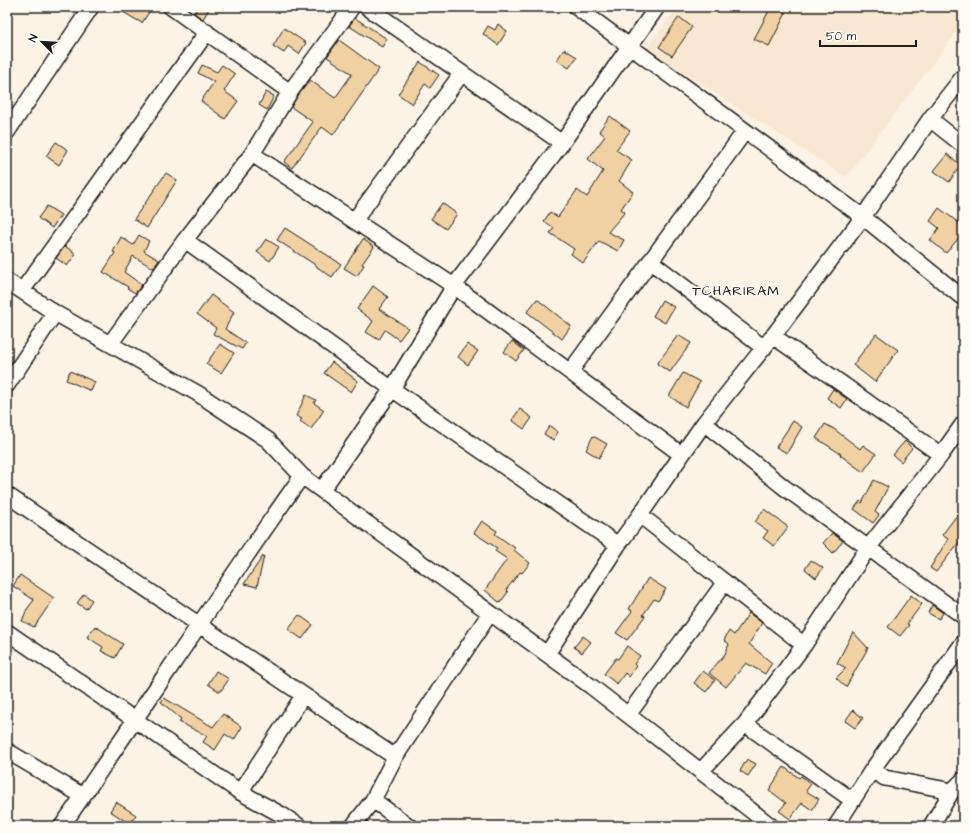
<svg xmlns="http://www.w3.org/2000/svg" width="970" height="833" font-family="'Architects Daughter',sans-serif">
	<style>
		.built { fill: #f8e8d2 }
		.building { fill: #f1d0a3; stroke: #1c1c1c }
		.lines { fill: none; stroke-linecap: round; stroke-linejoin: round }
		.minor-casing { stroke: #1c1c1c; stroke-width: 18 }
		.minor { stroke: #fdfcf7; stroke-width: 15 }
		.labels { text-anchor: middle; stroke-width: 3; stroke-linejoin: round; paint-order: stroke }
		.neighbourhood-label { font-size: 14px; letter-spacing: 1px; fill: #1c1c1c; stroke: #fdfcf7 }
	</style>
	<rect width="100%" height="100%" fill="#fbf3e6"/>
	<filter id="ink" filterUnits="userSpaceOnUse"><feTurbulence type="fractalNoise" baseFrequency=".025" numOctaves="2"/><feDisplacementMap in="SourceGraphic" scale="8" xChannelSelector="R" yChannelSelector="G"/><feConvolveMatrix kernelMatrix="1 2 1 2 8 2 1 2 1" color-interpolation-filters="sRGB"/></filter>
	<g filter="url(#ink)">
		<!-- built -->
		<path class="built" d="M 678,7 L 963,7 L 963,24 L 846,177 L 646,49 Z"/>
		<!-- building -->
		<path class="building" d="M 114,7 L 139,7 L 149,12 L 142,23 Z
			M 198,7 L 210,7 L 203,19 L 194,13 Z
			M 771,7 L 786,13 L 769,46 L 754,39 Z
			M 679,17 L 692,27 L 672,56 L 659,47 Z
			M 355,18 L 387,39 L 382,47 L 349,26 Z
			M 498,24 L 507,31 L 498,45 L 483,34 L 488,26 L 495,30 Z
			M 284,28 L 306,43 L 299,54 L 288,46 L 284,53 L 273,46 Z
			M 339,40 L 379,69 L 333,135 L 322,127 L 292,168 L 284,162 L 313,122 L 291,107 L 297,97 L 310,80 L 335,98 L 352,74 L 327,57 Z
			M 564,49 L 577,57 L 569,68 L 557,60 Z
			M 420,62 L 439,75 L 430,88 L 425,84 L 412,104 L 398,94 Z
			M 202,65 L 217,72 L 222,65 L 235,74 L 224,91 L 238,101 L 225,119 L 201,101 L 214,82 L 198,73 Z
			M 266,92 L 274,96 L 267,110 L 259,105 Z
			M 610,116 L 630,131 L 616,150 L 632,160 L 619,181 L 633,192 L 621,209 L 625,212 L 608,232 L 624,240 L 618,251 L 599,241 L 583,263 L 571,254 L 574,249 L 550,233 L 554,228 L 544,221 L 550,212 L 558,217 L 577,190 L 587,197 L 603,171 L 588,159 L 605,136 L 599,131 Z
			M 56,142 L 68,150 L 59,165 L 46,156 Z
			M 947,154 L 961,165 L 949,182 L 934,171 Z
			M 166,173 L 177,180 L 147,228 L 134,219 Z
			M 442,203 L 457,214 L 446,229 L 431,219 Z
			M 47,206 L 61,215 L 52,228 L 38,218 Z
			M 939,208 L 963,226 L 963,233 L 946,253 L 930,240 L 939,228 L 930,221 Z
			M 285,228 L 341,264 L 332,277 L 317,267 L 317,266 L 277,240 Z
			M 139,235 L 149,241 L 144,251 L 159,260 L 153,268 L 133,256 L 124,272 L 142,285 L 135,293 L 127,288 L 128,287 L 103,272 L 115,253 L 113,252 L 121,237 L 133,245 Z
			M 266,239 L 279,247 L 270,261 L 257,252 Z
			M 363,239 L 374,247 L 362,264 L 364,265 L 357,276 L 344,268 Z
			M 65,246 L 76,254 L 67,266 L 56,258 Z
			M 373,286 L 388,297 L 379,309 L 408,328 L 399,340 L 385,330 L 379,340 L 366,332 L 373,321 L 357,309 Z
			M 211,295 L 234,312 L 225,329 L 246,343 L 242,349 L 213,334 L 216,328 L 197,314 Z
			M 537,299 L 571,326 L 562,339 L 527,312 Z
			M 662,300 L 674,307 L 665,323 L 653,316 Z
			M 876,334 L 898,350 L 875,382 L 853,365 Z
			M 678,335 L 691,343 L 670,372 L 657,364 Z
			M 512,341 L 524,350 L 516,361 L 504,352 Z
			M 220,344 L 234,353 L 221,373 L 206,364 Z
			M 467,344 L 478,351 L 468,365 L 458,357 Z
			M 332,362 L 358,381 L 351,392 L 324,373 Z
			M 70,371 L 95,382 L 91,391 L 66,380 Z
			M 683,373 L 700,382 L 686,407 L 669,396 Z
			M 833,389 L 847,399 L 841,408 L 827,398 Z
			M 306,395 L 316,400 L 314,403 L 324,410 L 311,429 L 300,421 L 302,419 L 296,416 Z
			M 520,409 L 532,418 L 524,429 L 512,420 Z
			M 793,421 L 802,427 L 787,453 L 776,447 Z
			M 825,424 L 834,429 L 860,449 L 863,445 L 876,454 L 863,472 L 840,455 L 841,454 L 816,438 Z
			M 550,426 L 558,432 L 553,440 L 544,434 Z
			M 593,436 L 607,444 L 599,458 L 586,450 Z
			M 905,441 L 912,448 L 901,462 L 893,455 Z
			M 874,480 L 888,487 L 875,512 L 879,515 L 873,523 L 854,509 L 860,501 L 862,503 Z
			M 963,507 L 963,537 L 936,572 L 930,568 L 948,539 L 942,535 Z
			M 764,509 L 788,527 L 774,546 L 763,538 L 768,531 L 755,522 Z
			M 482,521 L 497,531 L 495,534 L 515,548 L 514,550 L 530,563 L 522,573 L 520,572 L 506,590 L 508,592 L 500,603 L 485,590 L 507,559 L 495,551 L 497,548 L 474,533 Z
			M 832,533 L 843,541 L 833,553 L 823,543 Z
			M 263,556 L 264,556 L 257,587 L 244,584 Z
			M 811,560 L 823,568 L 816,578 L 805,569 Z
			M 20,575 L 54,598 L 34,627 L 22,621 L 27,609 L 34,600 L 13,586 Z
			M 648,578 L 666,589 L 658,601 L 654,599 L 643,615 L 645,616 L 627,640 L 616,633 L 632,611 L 629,609 Z
			M 84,594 L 92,600 L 86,609 L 77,603 Z
			M 911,595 L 922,604 L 907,624 L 909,625 L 900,636 L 888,627 Z
			M 932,605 L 943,613 L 939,619 L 928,613 Z
			M 749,613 L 762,623 L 749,644 L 772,663 L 765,674 L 746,663 L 726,687 L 709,673 L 725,654 L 729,644 L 724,640 L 729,631 L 734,635 Z
			M 299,615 L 313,625 L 302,639 L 288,629 Z
			M 95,626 L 123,644 L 115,658 L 101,651 L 103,647 L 87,637 Z
			M 853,632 L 868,648 L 846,687 L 836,678 L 846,668 L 837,663 Z
			M 583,636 L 591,642 L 582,653 L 574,647 Z
			M 627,646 L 640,656 L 634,664 L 636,666 L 629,677 L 625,673 L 617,684 L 604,674 L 616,658 L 618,659 Z
			M 216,671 L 229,679 L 220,692 L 208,684 Z
			M 703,671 L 715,680 L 706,692 L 694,683 Z
			M 164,698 L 213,727 L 223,714 L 242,727 L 234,740 L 225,734 L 215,750 L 203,742 L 207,736 L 179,722 L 181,719 L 161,702 Z
			M 853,710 L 863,718 L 855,728 L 845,721 Z
			M 747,759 L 756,764 L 748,776 L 740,771 Z
			M 784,767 L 799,778 L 801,776 L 811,784 L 806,791 L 819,799 L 812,810 L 802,803 L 790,819 L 779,811 L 786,803 L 769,790 Z
			M 116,802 L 136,815 L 130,824 L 110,811 Z"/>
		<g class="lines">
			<!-- minor casing -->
			<g class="minor-casing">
				<path id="minor" d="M 171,7 L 290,92
					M 367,7 L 562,143
					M 576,7 L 863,217 L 963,298
					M 930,119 L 963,145
					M 7,132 L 91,7
					M 252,154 L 454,286 L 682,455
					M 354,221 L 462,73
					M 185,240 L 392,389 L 618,545
					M 650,261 L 764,348
					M 7,281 L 55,313 L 197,393 L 268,440 L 302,476 L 592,687 L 771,826
					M 22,291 L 207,32
					M 773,336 L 845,386 L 941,455
					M 110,344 L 185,240 L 252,154 L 290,92 L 352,7
					M 570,372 L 745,131
					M 7,385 L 55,313
					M 704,423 L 785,488 L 963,616
					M 322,490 L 392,389 L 454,286 L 562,143 L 657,7
					M 7,495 L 395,757
					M 640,515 L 804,645
					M 7,632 L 240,792 L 282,815 L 299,826
					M 547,654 L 618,545 L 640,515 L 704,423 L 773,336 L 863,217 L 930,119 L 963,77
					M 628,715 L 725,582
					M 745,724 L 852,800
					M 7,751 L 83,796
					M 872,770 L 885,778 L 952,791
					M 701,771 L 745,724 L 804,645 L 868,548 L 941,455 L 963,424
					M 240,792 L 303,696
					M 373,800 L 409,826
					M 62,826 C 143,710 220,591 302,476
					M 353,826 L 373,800 L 395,757 L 490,613
					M 836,826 L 872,770 L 963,643
					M 931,826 L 952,791 L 963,780"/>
			</g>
			<!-- minor -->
			<use href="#minor" class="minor"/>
		</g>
	</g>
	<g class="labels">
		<!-- neighbourhood labels -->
		<g class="neighbourhood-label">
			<text x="736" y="295">TCHARIRAM</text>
		</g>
	</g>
	<!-- margin -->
	<rect width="970" height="833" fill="none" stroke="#fdfcf7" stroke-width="24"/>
	<rect x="12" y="12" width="946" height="809" fill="none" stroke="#1c1c1c" stroke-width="1.5" filter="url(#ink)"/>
	<!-- north arrow -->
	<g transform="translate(42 42) rotate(294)" stroke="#fdfcf7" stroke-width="3" paint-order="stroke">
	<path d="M0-3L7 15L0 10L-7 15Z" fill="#1c1c1c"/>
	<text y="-6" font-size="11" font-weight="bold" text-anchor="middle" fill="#1c1c1c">N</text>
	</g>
	<!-- scale -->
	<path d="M820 40v6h96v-6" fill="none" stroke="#1c1c1c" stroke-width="2"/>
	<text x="826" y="40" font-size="12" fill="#1c1c1c" stroke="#fdfcf7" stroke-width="3" paint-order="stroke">50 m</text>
</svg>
